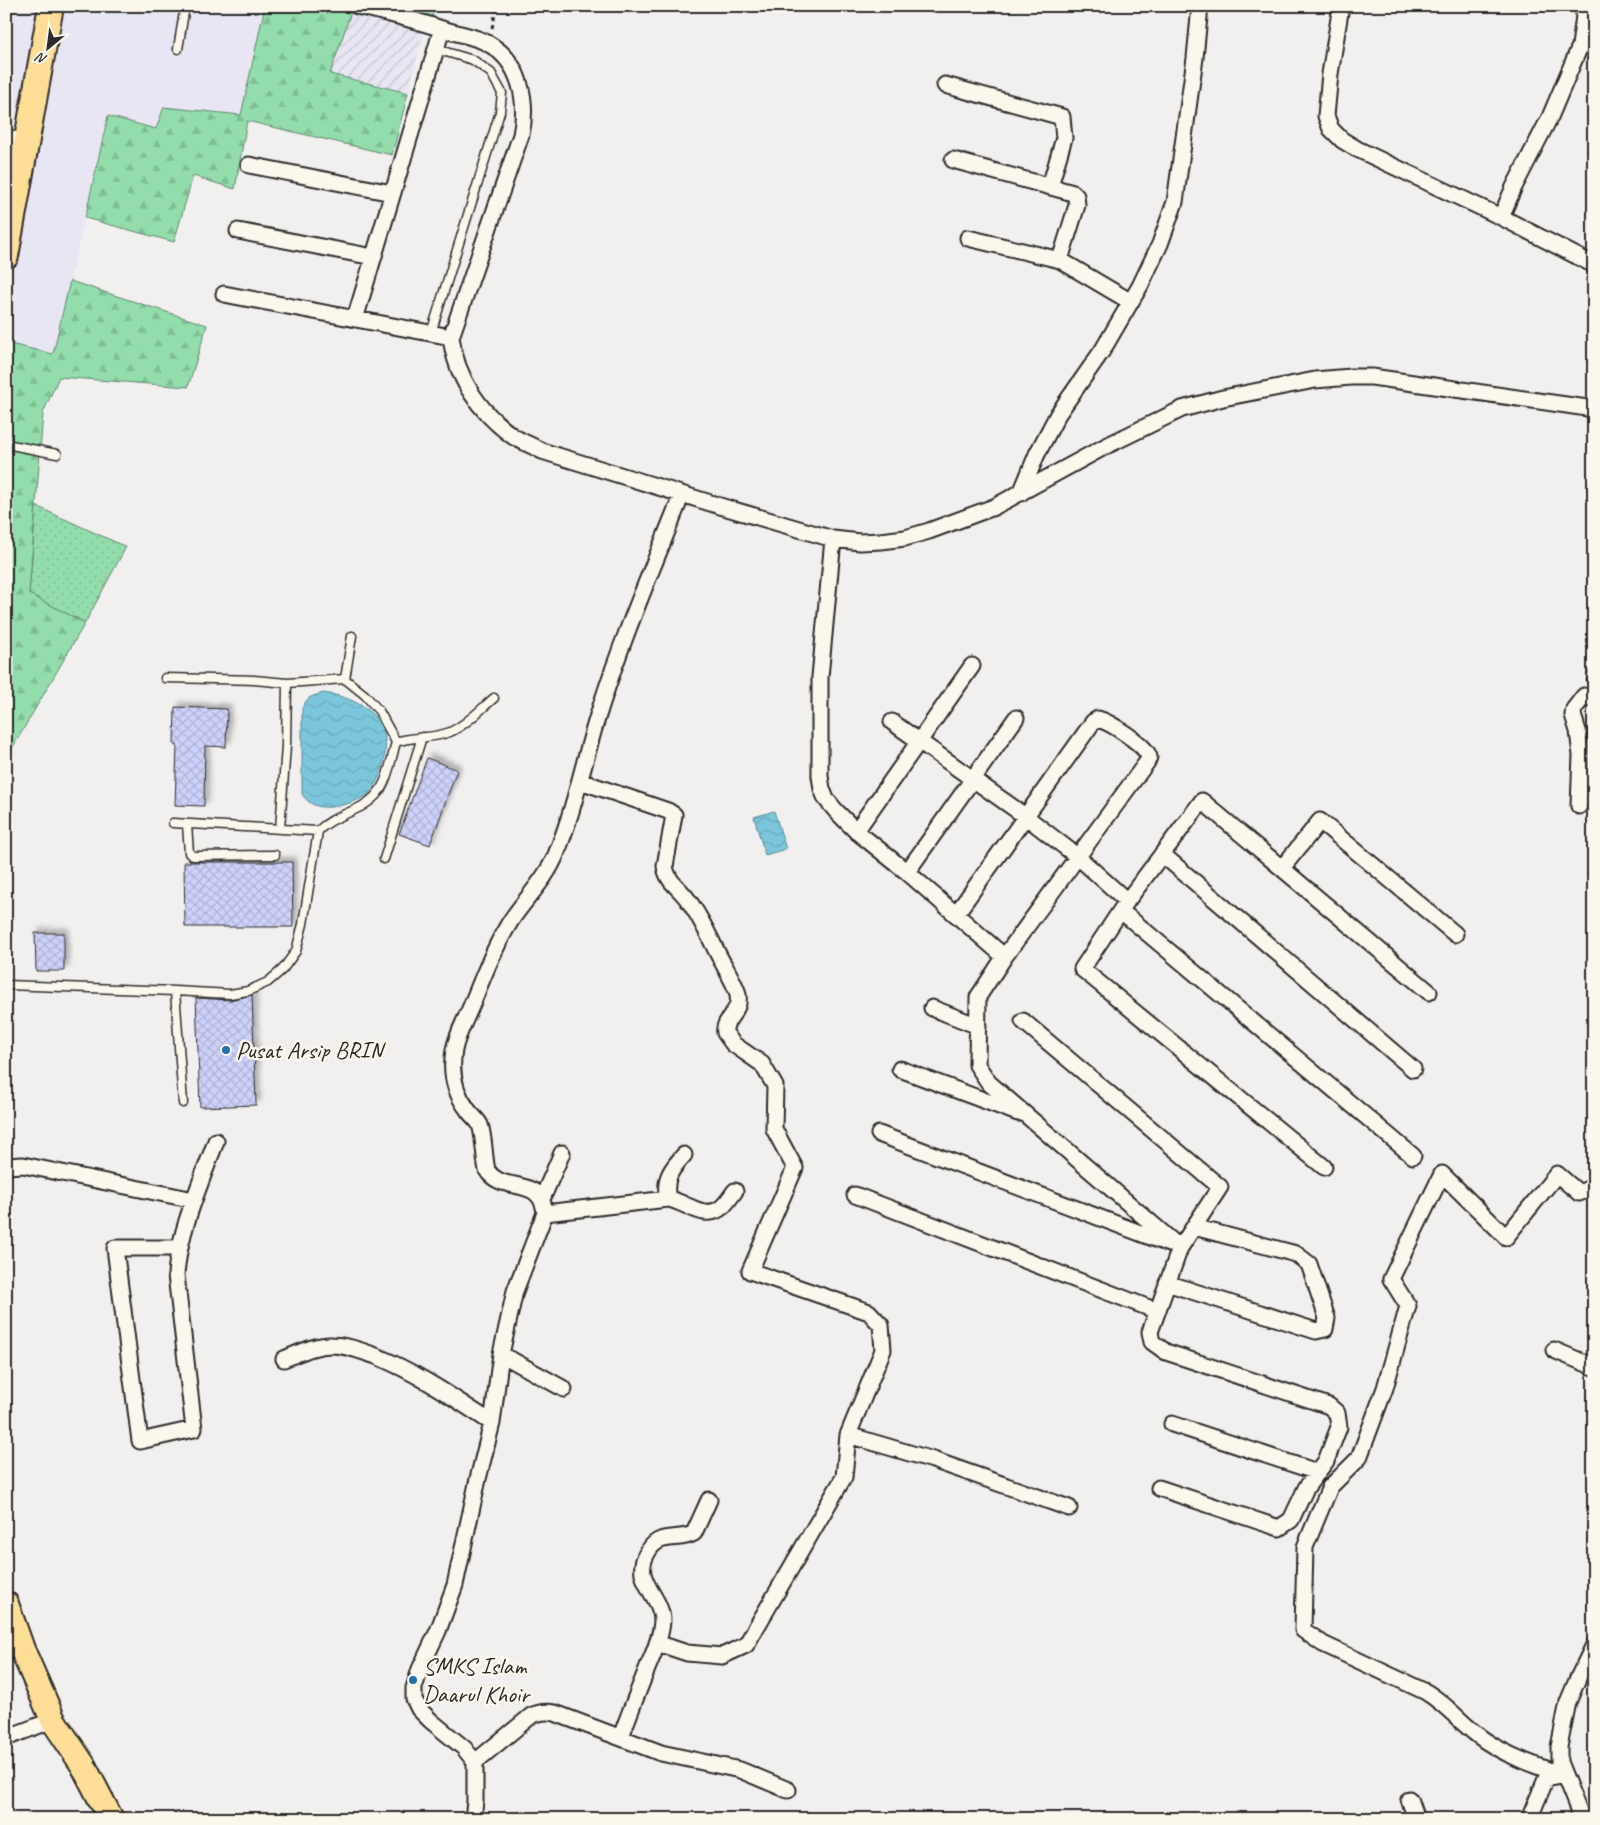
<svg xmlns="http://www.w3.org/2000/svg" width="1600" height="1825" font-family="Caveat,sans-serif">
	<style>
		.built { fill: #e7e6f2 }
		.industrial { fill: url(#industrial-furrows) }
		.grass { fill: url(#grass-dots); stroke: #5f846c }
		.forest { fill: url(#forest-firs); stroke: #5f846c }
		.water { fill: url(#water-waves); stroke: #5b8895 }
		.building { fill: url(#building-cross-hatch); stroke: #2b2b2b; filter: url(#shadow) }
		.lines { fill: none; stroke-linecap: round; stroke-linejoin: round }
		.service-casing { stroke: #2b2b2b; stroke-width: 11 }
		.minor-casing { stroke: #2b2b2b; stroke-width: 19 }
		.primary-casing { stroke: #2b2b2b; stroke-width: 28 }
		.path { stroke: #2b2b2b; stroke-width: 3; stroke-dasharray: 4 4; stroke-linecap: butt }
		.service { stroke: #fbf7ec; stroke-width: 8 }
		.minor { stroke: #fbf7ec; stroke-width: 15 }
		.primary { stroke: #fedd96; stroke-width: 24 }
		.poi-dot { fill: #1f6fb2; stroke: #fbf7ec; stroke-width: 2 }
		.labels { text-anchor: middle; stroke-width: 5; stroke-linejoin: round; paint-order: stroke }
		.poi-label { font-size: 24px; fill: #2b2b2b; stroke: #fbf7ec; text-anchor: start }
	</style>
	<defs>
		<pattern id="industrial-furrows" width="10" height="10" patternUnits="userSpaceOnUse" patternTransform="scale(1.25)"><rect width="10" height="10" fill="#e7e6f2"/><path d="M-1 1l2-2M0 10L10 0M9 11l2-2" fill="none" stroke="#c6c5d0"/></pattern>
		<pattern id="grass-dots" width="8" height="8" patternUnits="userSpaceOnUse" patternTransform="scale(1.25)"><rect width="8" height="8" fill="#93ddac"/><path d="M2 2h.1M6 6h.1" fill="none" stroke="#7fbe94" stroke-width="1.8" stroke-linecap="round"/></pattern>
		<pattern id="forest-firs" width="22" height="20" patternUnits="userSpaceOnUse" patternTransform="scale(1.25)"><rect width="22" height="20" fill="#93ddac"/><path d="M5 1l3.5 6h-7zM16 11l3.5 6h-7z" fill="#7fbe94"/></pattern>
		<pattern id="water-waves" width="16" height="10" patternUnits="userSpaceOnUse" patternTransform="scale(1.25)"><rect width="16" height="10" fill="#7bc6db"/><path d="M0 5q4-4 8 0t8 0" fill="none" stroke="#6aaabc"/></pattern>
		<pattern id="building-cross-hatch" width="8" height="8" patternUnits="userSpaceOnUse" patternTransform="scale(1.25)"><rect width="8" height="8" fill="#ced1f9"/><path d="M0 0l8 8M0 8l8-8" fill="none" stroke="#b1b4d6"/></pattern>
		<filter id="shadow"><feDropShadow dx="4.5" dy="-4.5" stdDeviation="2.5" flood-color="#0004"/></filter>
	</defs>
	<rect width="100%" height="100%" fill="#f2efef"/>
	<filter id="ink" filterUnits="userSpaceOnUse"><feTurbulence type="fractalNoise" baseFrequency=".02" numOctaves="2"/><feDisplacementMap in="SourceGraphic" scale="10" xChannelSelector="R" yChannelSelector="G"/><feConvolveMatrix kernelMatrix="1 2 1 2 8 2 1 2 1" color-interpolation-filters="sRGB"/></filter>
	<g filter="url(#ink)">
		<!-- built -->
		<path class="built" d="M 6,6 L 265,6 L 241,115 L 164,107 L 157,130 L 108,117 L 53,354 L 6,343 Z"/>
		<!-- industrial -->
		<path class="industrial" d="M 352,9 L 424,32 L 408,93 L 330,74 Z"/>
		<!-- grass -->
		<path class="grass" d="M 344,6 L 437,6 L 424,32 Z
			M 36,506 L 126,547 L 85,623 L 29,594 Z"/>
		<!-- forest -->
		<path class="forest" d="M 265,6 L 343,6 L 352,9 L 330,74 L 408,93 L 392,155 L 247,121 L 235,189 L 193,176 L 174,242 L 85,218 L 108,116 L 156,129 L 164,107 L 241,115 Z
			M 70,281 L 207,325 L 188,387 L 59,377 L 43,413 L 29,594 L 85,623 L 6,759 L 6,343 L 53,354 Z"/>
		<!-- water -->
		<path class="water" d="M 324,693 C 366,699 396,723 382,768 C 379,777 376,785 370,792 C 365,798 356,800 350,803 C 332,808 313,812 302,794 L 302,709 C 307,696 312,696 324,693 Z
			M 774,811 L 786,849 L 765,855 L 754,817 Z"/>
		<!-- building -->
		<path class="building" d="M 175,707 L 227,709 L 226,747 L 205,746 L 204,806 L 175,805 L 177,745 L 174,745 Z
			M 427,758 L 457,770 L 430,845 L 399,834 Z
			M 184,862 L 292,862 L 293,927 L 185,927 Z
			M 35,933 L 64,933 L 64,971 L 36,971 Z
			M 252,995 L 256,1105 L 200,1107 L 196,998 L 230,1000 Z"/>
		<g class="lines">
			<!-- service casing -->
			<g class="service-casing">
				<path id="service" d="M 178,49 L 185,6
					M 431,333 L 500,112 L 502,93 L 491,73 L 473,60 L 436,49
					M 6,444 L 57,454
					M 165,678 L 254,680 L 287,683 L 286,746 L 280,829
					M 345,679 L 352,636
					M 287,683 L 345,679 L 365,695 L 379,711 L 396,742
					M 173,823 L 318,831
					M 187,824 L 189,853 L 193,856 L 275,855
					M 384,859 L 422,737
					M 6,985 L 175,991 L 230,994 L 248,991 L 268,982 L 283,969 L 296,951 L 303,924 L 318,831 C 328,821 339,817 352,811 C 387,797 387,775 396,742 C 413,736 433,739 450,732 C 466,725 481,709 494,698
					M 175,991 L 183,1103"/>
			</g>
			<!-- minor casing -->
			<g class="minor-casing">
				<path id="minor" d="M 357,6 C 387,13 416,20 445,30 C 459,34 477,37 489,44 C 521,62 528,102 521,135 L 451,337 C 456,378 480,413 514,437 C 523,442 533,446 542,451 L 720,506 L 833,539 L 860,542 L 881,541 L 905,538 L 929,531 L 994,507 L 1106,446 L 1182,409 L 1223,398 L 1315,380 L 1351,377 L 1372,377 L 1594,409
					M 1341,6 L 1330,74 L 1326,116 L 1331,129 L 1342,140 L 1357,149 L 1501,217 L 1594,265
					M 945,85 L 1062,117 L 1064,138 L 1050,186
					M 6,138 L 28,141
					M 953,160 L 1073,193 L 1076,196 L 1077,205 L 1060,260 L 1131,302
					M 249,165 L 392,193
					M 1501,217 L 1514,187 L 1550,117 L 1580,46 L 1585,8 L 1579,6
					M 238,231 L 373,257
					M 968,238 L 1060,260
					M 224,294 L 451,337
					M 355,319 L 442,29
					M 1021,493 L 1037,454 L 1058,414 L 1102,351 L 1140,286 L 1160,244 L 1175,202 L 1195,58 L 1200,6
					M 833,539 L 820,677 L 820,776 L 822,789 L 826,799 L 836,811 L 856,831 L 907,872 L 999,952 L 1005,956
					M 892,722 L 1025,816 L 1078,857 L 1127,901
					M 580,781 L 668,811 L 674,815 L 665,866 C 667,882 679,887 688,900 C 700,916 709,936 718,954 C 724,966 732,978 737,991 C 744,1012 722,1018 725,1033 L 733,1044 L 762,1064 L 775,1086 L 774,1129 L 795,1168 L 750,1271 L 869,1312 L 881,1325 L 883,1350 L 848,1435 L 844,1477 L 746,1645 L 722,1656 L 687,1653 L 657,1643
					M 1579,806 L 1581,755 L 1578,731 L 1573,715 L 1574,709 L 1584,696 L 1594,699
					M 856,831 L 972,666
					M 1162,854 L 1413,1069
					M 1282,868 L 1320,821 L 1455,934
					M 907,872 L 1016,718
					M 1121,911 L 1413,1156
					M 956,914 L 1093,722 L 1098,719 C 1110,722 1146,745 1149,757 L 1147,762 L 1005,956 L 978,997 L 977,1065 L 989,1083 L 1180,1248
					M 932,1008 L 978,1026
					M 1023,1021 L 1220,1187 L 1180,1248 L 1150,1332 L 1152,1342 L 1166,1352 L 1329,1406 L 1337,1413 L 1339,1427 L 1326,1461 L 1306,1488 L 1291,1520 L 1279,1528 L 1159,1488
					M 900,1069 L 1018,1113
					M 879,1134 L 1169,1244
					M 6,1166 L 23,1165 L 194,1200
					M 1324,1167 L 1082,969 L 1127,901 L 1202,801 L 1429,992
					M 855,1195 L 1157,1311
					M 542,1199 L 562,1153
					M 668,1199 C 663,1179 672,1168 684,1155
					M 545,1213 L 668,1199 C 685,1201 705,1222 722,1207 C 727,1203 731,1196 735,1191
					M 180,1248 L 115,1248 L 140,1441 L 194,1429 L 176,1275 C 179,1230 201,1183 216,1141
					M 1167,1283 L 1316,1331 L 1325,1329 L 1327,1318 L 1309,1264 L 1296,1254 L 1194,1227
					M 1554,1350 L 1594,1367
					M 501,1354 L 564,1389
					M 284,1359 C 299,1353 314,1345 331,1345 C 347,1345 361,1351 376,1356 C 418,1373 454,1398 492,1423
					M 1172,1424 L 1317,1472
					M 848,1435 L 933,1460 L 1069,1508
					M 621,1737 C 629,1714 638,1692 647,1669 C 653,1654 661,1638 662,1621 C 662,1594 629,1580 649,1550 C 661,1531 680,1542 694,1533 L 709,1500
					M 6,1738 L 53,1720
					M 475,1762 L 531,1716 C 539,1712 545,1711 555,1713 L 661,1753 L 740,1770 L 788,1790
					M 1564,1775 C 1534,1766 1501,1754 1476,1734 C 1458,1720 1446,1704 1426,1692 L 1323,1644 L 1303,1630 L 1305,1547 L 1330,1487 L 1359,1458 L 1385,1388 L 1408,1306 L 1391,1279 L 1442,1174 L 1506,1237 L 1557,1174 L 1579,1193 L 1591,1188
					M 1409,1799 L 1416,1819
					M 473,1819 L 475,1801 L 475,1762 L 464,1748 L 431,1721 L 419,1709 L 414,1699 L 414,1688 L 420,1669 L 438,1631 L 455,1585 L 478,1479 L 492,1423 L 501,1354 L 515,1291 L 545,1213 C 541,1174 502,1195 487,1170 C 484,1157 484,1135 480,1125 C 478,1120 471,1115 468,1110 C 454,1092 450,1073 454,1050 C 457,1034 466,1019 472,1004 C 483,977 494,948 510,922 C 524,900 544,882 555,857 C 575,809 584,758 600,709 C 623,636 654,565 682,494
					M 1529,1819 L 1546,1779 L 1564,1775
					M 1582,1819 L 1559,1762 L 1559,1747 L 1568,1702 L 1578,1678 L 1594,1645"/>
			</g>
			<!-- primary casing -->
			<g class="primary-casing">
				<path id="primary" d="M 6,256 L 51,6
					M 6,1604 L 22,1649 L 53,1720 L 83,1765 L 111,1819"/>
			</g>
			<!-- path -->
			<path class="path" d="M 492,28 L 497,6
				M 1587,682 L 1594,655"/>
			<!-- service -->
			<use href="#service" class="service"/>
			<!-- minor -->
			<use href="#minor" class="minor"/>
			<!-- primary -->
			<use href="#primary" class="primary"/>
		</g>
	</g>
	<!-- markers -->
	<g class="poi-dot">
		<circle cx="226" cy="1050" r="5"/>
		<circle cx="413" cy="1680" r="5"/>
	</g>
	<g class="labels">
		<!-- poi labels -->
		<g class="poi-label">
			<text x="236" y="1058">Pusat Arsip BRIN</text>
			<text x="423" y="1674">SMKS Islam<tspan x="423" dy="28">Daarul Khoir</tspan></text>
		</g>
	</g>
	<!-- margin -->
	<rect width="1600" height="1825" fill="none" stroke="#fbf7ec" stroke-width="25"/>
	<rect x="12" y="12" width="1575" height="1800" fill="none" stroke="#2b2b2b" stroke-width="2" filter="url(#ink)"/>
	<!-- north arrow -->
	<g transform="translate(48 48) rotate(209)" stroke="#fbf7ec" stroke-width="4" paint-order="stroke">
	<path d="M0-4L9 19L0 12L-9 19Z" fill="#2b2b2b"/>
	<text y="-8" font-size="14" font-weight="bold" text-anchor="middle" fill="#2b2b2b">N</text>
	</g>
</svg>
